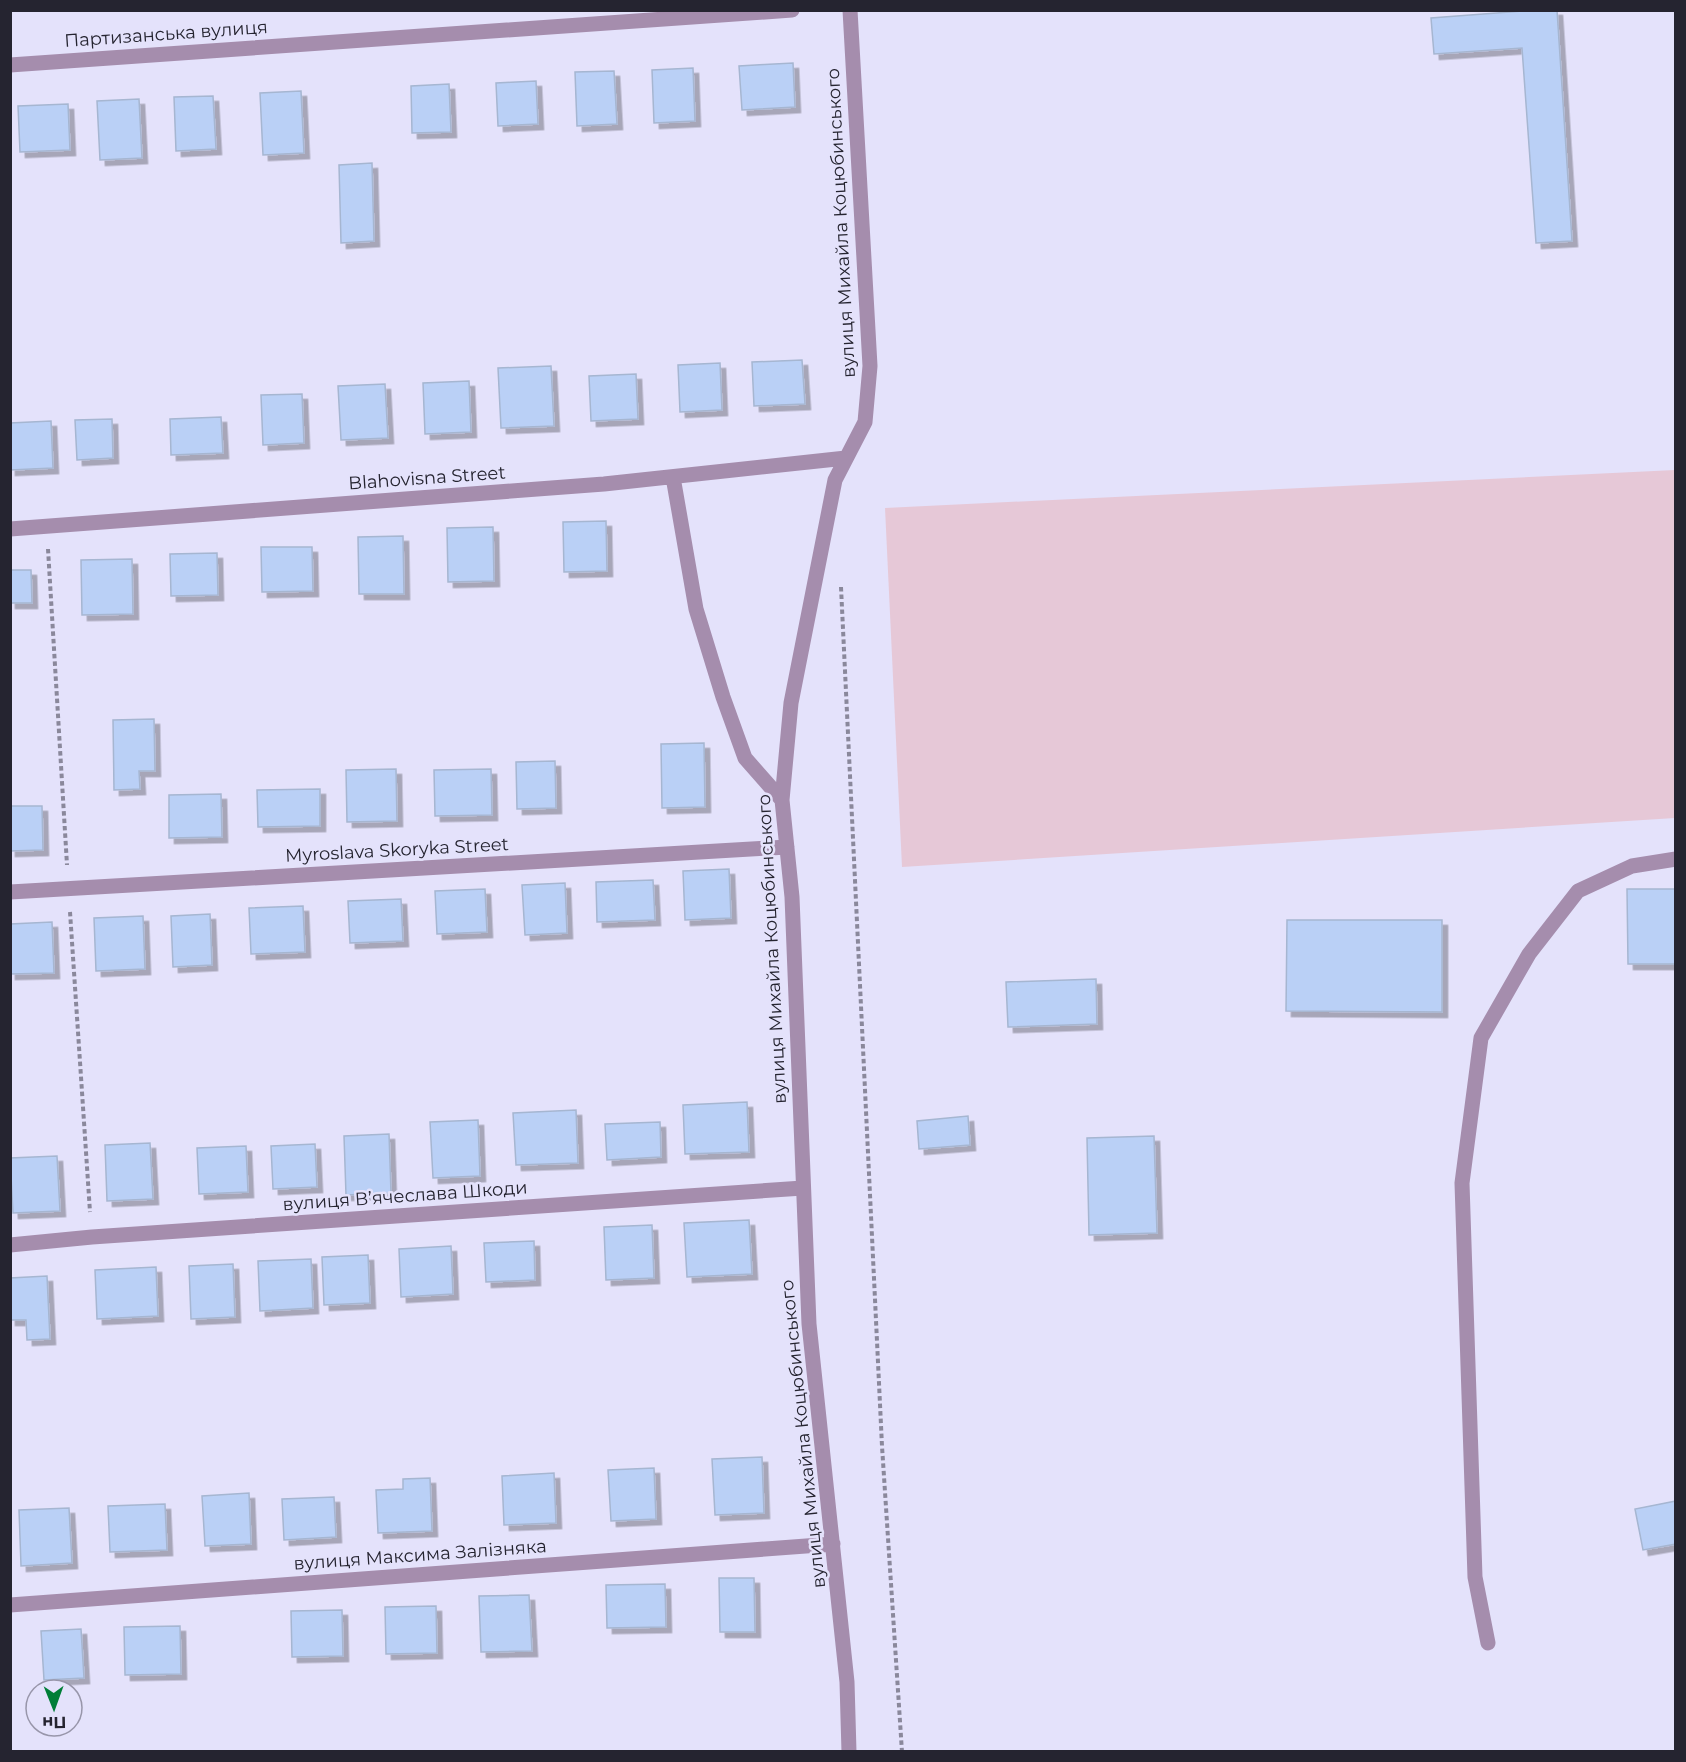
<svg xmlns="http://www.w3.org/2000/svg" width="1686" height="1762" font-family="Montserrat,sans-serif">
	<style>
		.green { fill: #e6c8d7 }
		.building { fill: #bad0f6; stroke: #a6b6d1; stroke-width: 1.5; filter: url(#shadow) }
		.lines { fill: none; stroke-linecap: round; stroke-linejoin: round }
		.path { stroke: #8a889b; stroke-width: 4; stroke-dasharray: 4.5 3; stroke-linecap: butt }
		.service { stroke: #a58dad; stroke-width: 15 }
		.minor { stroke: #a58dad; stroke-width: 15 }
		.tertiary { stroke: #a58dad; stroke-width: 15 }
		.labels { text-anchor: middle; stroke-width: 5; stroke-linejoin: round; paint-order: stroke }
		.street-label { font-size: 18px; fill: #252430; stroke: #e4e2fb }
	</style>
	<defs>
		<filter id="shadow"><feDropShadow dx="5.5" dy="5.5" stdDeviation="0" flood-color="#0004"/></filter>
	</defs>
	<rect width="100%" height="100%" fill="#e4e2fb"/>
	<!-- green -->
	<path class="green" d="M 1675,470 L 1675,818 L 902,867 L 885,508 Z"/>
	<!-- building -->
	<path class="building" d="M 1537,10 L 1557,10 L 1572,241 L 1536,243 L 1522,48 L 1434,54 L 1431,18 Z
		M 793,63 L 795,107 L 742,110 L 739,66 Z
		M 693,68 L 695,121 L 654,123 L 652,70 Z
		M 614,71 L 617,124 L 577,126 L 575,72 Z
		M 536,81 L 538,124 L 498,126 L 496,83 Z
		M 449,84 L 451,132 L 412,133 L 411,86 Z
		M 301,91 L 304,153 L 263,155 L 260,93 Z
		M 213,96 L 216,149 L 176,151 L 174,97 Z
		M 139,99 L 142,158 L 100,160 L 97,101 Z
		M 68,104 L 70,150 L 20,152 L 18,106 Z
		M 372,163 L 374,241 L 341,243 L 339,165 Z
		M 802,360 L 805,404 L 754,406 L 752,362 Z
		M 720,363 L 722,410 L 680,412 L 678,365 Z
		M 551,366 L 554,426 L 501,428 L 498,368 Z
		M 636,374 L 638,419 L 591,421 L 589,376 Z
		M 469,381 L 471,432 L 425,434 L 423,383 Z
		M 385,384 L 388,438 L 341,440 L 338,386 Z
		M 302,394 L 304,443 L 263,445 L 261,395 Z
		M 221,417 L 223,453 L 171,455 L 170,419 Z
		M 112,419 L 113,458 L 77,460 L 75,420 Z
		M 51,421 L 53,468 L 10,470 L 10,423 Z
		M 606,521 L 607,571 L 564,572 L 563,522 Z
		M 493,527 L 494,581 L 448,582 L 447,528 Z
		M 403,536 L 404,594 L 359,594 L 358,537 Z
		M 261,547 L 312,547 L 313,591 L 262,592 Z
		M 217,553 L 218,595 L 171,596 L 170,554 Z
		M 132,559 L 133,614 L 82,615 L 81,560 Z
		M 10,570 L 31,570 L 32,603 L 10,603 Z
		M 154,719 L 155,771 L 139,771 L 140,789 L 114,790 L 113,720 Z
		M 704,743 L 705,807 L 662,808 L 661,744 Z
		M 555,761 L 556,808 L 517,809 L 516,762 Z
		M 396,769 L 397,821 L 347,822 L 346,770 Z
		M 491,769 L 492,815 L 435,816 L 434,770 Z
		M 320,789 L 320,826 L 258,827 L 257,790 Z
		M 221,794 L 222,837 L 169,838 L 169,795 Z
		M 10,806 L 42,806 L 43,850 L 10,851 Z
		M 729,869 L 731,918 L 685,920 L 683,871 Z
		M 653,880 L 655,920 L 597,922 L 596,882 Z
		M 565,883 L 567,933 L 525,935 L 522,885 Z
		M 485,889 L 487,932 L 437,934 L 435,891 Z
		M 1627,889 L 1676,889 L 1676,964 L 1628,964 Z
		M 401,899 L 403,941 L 350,943 L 348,901 Z
		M 303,906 L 305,952 L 251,954 L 249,908 Z
		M 210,914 L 212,965 L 173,967 L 171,916 Z
		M 143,916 L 145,969 L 96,971 L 94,918 Z
		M 1287,920 L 1442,920 L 1442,1012 L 1286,1011 Z
		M 52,922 L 54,973 L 10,974 L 10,924 Z
		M 1096,979 L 1097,1024 L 1008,1027 L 1006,982 Z
		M 747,1102 L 749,1152 L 685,1154 L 683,1105 Z
		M 576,1110 L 578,1163 L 516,1165 L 513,1113 Z
		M 968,1116 L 970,1145 L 919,1149 L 917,1121 Z
		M 478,1120 L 480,1176 L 433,1178 L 430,1122 Z
		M 660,1122 L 661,1157 L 607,1160 L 605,1124 Z
		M 389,1134 L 391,1193 L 346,1195 L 344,1136 Z
		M 1154,1136 L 1157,1233 L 1089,1235 L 1087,1138 Z
		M 150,1143 L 153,1199 L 107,1201 L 105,1145 Z
		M 315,1144 L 317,1187 L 273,1189 L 271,1146 Z
		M 246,1146 L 248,1192 L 199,1194 L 197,1148 Z
		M 57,1156 L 60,1211 L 13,1213 L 10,1158 Z
		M 749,1220 L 752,1274 L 687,1277 L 684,1223 Z
		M 652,1225 L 654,1278 L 606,1280 L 604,1227 Z
		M 534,1241 L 535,1280 L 486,1282 L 484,1243 Z
		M 451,1246 L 453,1294 L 401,1297 L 399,1249 Z
		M 368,1255 L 370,1303 L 324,1305 L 322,1257 Z
		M 311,1259 L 313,1308 L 260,1311 L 258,1261 Z
		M 233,1264 L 235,1317 L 191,1319 L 189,1266 Z
		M 156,1267 L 158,1316 L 97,1319 L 95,1270 Z
		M 47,1276 L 50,1339 L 27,1340 L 26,1320 L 10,1320 L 10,1278 Z
		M 762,1457 L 764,1513 L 715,1515 L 712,1459 Z
		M 654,1468 L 656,1519 L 611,1521 L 608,1470 Z
		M 554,1473 L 556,1523 L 504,1525 L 502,1476 Z
		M 430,1478 L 432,1531 L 378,1533 L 376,1490 L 403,1489 L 403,1479 Z
		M 249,1493 L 251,1544 L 205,1546 L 202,1496 Z
		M 334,1497 L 336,1537 L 284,1540 L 282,1499 Z
		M 1676,1501 L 1676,1544 L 1643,1550 L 1635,1509 Z
		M 165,1504 L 167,1550 L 110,1552 L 108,1506 Z
		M 69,1508 L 72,1563 L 21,1566 L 19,1510 Z
		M 719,1578 L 754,1578 L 755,1632 L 720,1632 Z
		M 665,1584 L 666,1627 L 607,1628 L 606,1585 Z
		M 529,1595 L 532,1651 L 481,1652 L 479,1596 Z
		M 436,1606 L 437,1653 L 386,1654 L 385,1607 Z
		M 342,1610 L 343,1656 L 292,1657 L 291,1611 Z
		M 180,1626 L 181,1674 L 125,1675 L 124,1627 Z
		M 81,1629 L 84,1678 L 44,1680 L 41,1631 Z"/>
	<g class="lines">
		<!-- path -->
		<path class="path" d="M 48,549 L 67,865
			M 841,587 L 882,1446 L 902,1752
			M 70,912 L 90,1212"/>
		<!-- service -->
		<path class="service" d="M 1488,1643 L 1475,1577 L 1462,1183 L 1481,1038 L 1529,954 L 1578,891 L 1632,866 L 1676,859"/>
		<!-- minor -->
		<path class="minor" d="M 673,477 L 696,609 L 723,697 L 745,758 L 782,800
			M 10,529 L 604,484 L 846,458
			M 10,892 L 787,847
			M 10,1245 L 92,1237 L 803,1188
			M 10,1605 L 833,1544
			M 849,1752 L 847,1682 L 809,1324 L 792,897 L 782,800 L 791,703 L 835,480 L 865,422 L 870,366 L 850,10"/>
		<!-- tertiary -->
		<path class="tertiary" d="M 10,65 L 792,10"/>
	</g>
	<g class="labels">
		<!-- street labels -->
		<g class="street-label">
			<text transform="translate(166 34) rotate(-4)" y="6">Партизанська вулиця</text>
			<text transform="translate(841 223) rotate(-93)" y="6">вулиця Михайла Коцюбинського</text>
			<text transform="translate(427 478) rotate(-4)" y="6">Blahovisna Street</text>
			<text transform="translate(397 850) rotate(-3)" y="6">Myroslava Skoryka Street</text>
			<text transform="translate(772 949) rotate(-93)" y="6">вулиця Михайла Коцюбинського</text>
			<text transform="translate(405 1196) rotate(-4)" y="6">вулиця Вʼячеслава Шкоди</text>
			<text transform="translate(803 1434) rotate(-96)" y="6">вулиця Михайла Коцюбинського</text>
			<text transform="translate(420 1555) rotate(-4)" y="6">вулиця Максима Залізняка</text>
		</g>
	</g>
	<!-- border -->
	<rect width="1686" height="1762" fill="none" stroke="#252430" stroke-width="24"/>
	<!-- north arrow -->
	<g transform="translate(54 1708) rotate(179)"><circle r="28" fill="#e4e2fb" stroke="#9896aa" stroke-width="1.5"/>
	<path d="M0-4.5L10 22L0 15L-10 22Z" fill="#007e37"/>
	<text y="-9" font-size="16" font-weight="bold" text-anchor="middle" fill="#252430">Пн</text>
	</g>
</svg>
